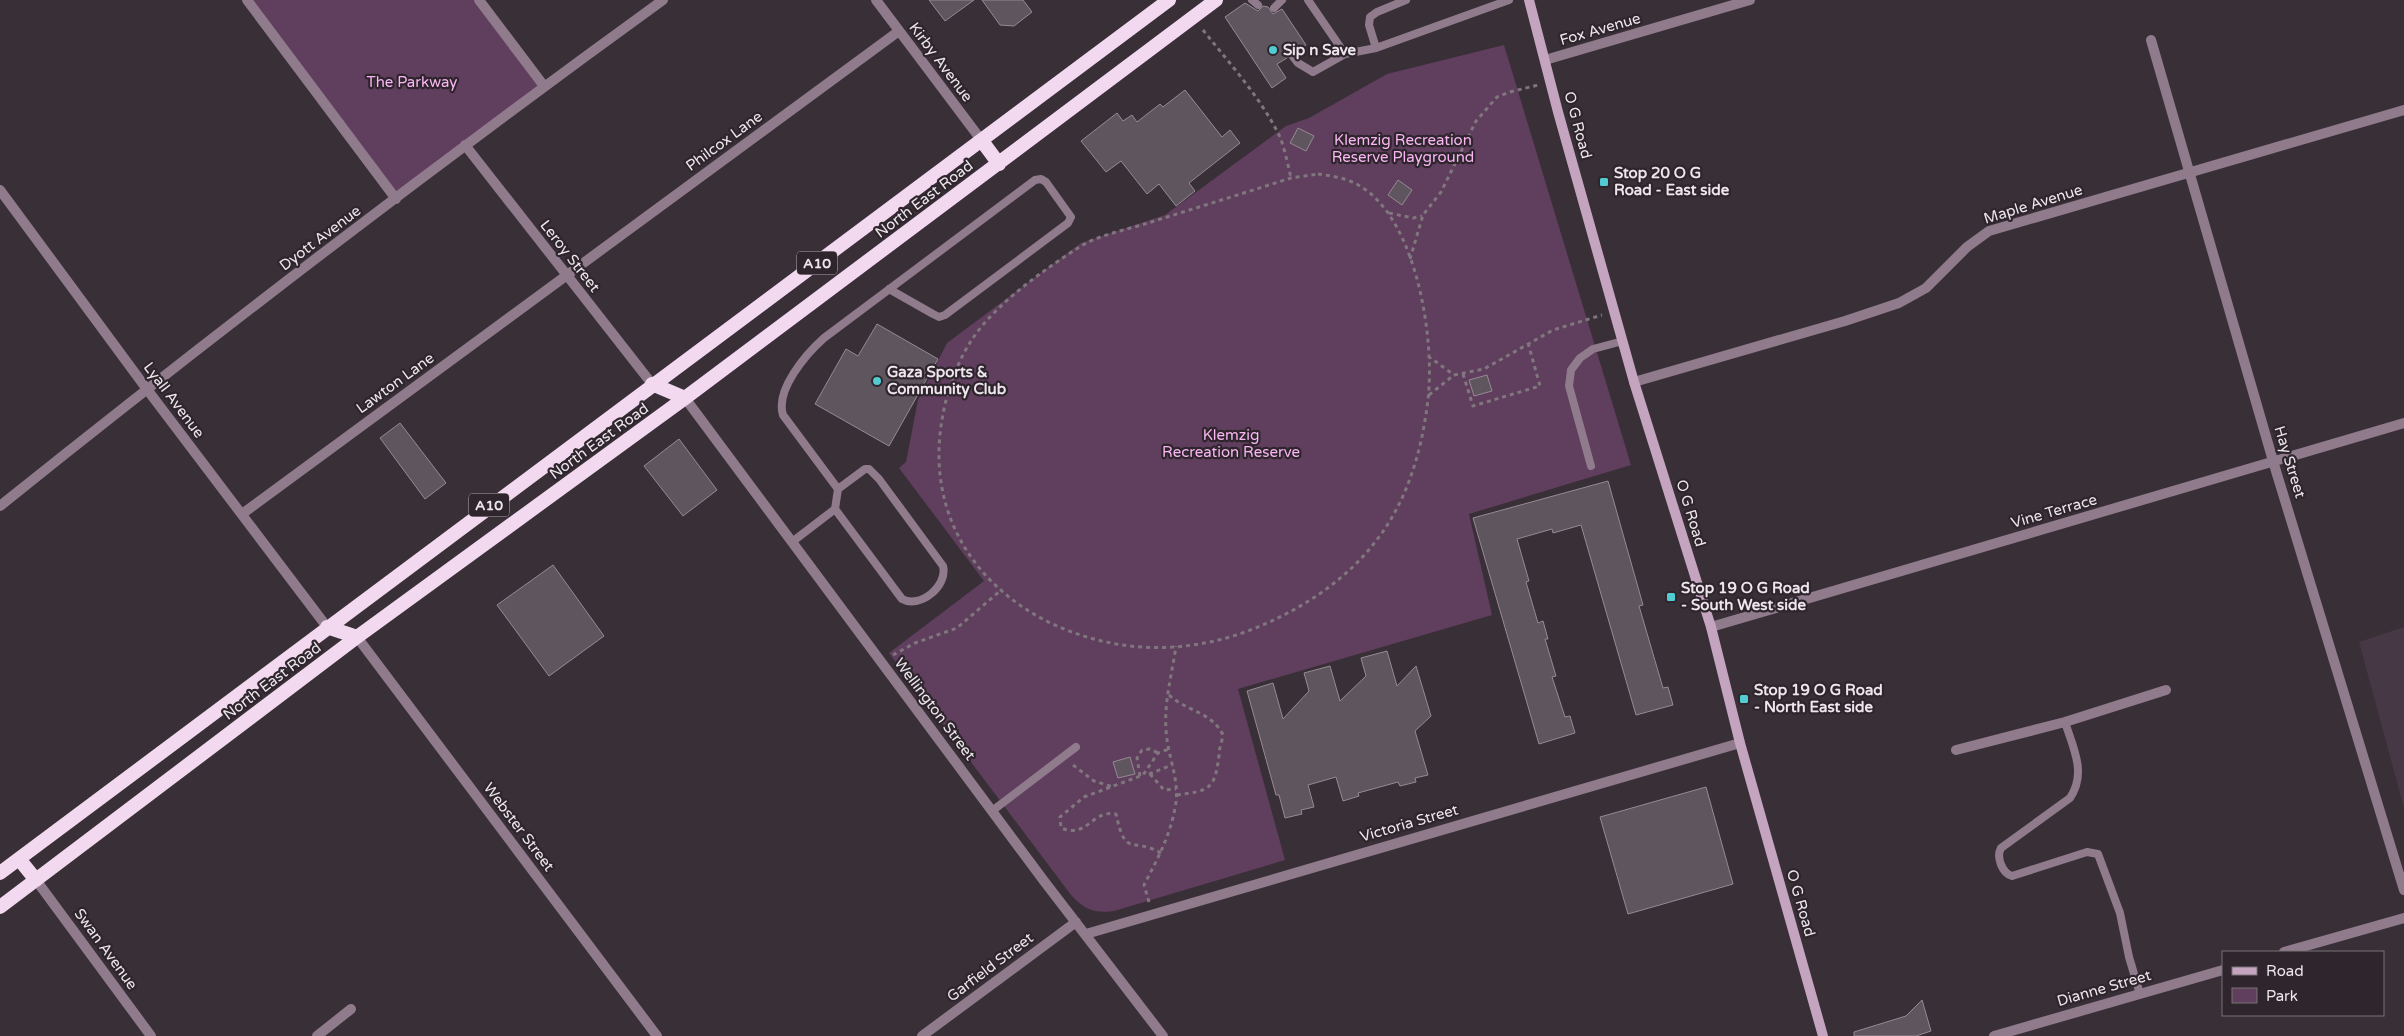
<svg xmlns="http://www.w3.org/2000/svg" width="2404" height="1036" font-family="'Varela Round',sans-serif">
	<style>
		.built { fill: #463844 }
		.green { fill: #603e5d }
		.building { fill: #5f555e; stroke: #968a94 }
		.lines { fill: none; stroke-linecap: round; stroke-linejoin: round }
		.path { stroke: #80777e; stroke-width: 3; stroke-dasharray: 4 4; stroke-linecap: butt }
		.service { stroke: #907b8d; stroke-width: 8 }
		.minor { stroke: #907b8d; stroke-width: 10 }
		.secondary { stroke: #c5a4c0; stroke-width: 10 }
		.trunk { stroke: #f3d9f0; stroke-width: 14 }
		.poi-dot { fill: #52ccd1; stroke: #2e252d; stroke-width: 2 }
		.labels { text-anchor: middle; stroke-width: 4.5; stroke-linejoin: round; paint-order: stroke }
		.shield { fill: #2e252d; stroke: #b4acb3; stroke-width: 1 }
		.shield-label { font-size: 14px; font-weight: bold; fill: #ede6ec }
		.street-label { font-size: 15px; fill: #ede6ec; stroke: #2e252d }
		.poi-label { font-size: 15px; font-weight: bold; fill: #ede6ec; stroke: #2e252d; text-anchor: start }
		.park-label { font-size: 15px; fill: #fab6f3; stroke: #2e252d }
	</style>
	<rect width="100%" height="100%" fill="#392f37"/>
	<!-- built -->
	<path class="built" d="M 2404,627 L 2404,808 L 2359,642 Z"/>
	<!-- green -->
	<path class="green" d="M 248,0 L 479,0 L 544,86 L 395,197 Z
		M 1504,45 L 1631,465 L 1469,514 L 1492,615 L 1238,689 L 1285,860 L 1114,911 C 1094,914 1084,909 1071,895 L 889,653 L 984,581 L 899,468 L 906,462 L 918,400 L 947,343 L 1081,243 L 1165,215 L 1286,126 L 1309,118 L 1387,74 Z"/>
	<!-- building -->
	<path class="building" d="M 929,0 L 974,0 L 945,21 Z
		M 982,0 L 1023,0 L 1032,12 L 1014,26 L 1000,25 Z
		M 1245,3 L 1258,11 L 1263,6 L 1268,7 L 1273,14 L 1282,9 L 1306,45 L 1296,51 L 1293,49 L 1287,50 L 1287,58 L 1277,64 L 1286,78 L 1272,88 L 1225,17 Z
		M 1185,90 L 1222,137 L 1230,130 L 1240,143 L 1189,183 L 1195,191 L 1176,206 L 1159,184 L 1147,194 L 1121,161 L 1106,172 L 1081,141 L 1117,113 L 1123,121 L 1132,115 L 1137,122 L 1160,104 L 1163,107 Z
		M 1298,128 L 1314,136 L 1306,151 L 1290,143 Z
		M 1398,180 L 1412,190 L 1402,205 L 1388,195 Z
		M 877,324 L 938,359 L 889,446 L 815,404 L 846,349 L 858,356 Z
		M 1487,375 L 1492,391 L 1474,396 L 1469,380 Z
		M 400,423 L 446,483 L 425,499 L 380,438 Z
		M 679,439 L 717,490 L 683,516 L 644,466 Z
		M 1608,481 L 1643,605 L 1639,606 L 1663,688 L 1668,687 L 1673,705 L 1636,715 L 1581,525 L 1553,533 L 1552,529 L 1517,539 L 1529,581 L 1526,582 L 1538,623 L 1543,621 L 1548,639 L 1545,639 L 1556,676 L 1552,677 L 1565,717 L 1570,716 L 1575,733 L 1539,744 L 1473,518 Z
		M 553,565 L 604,636 L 549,676 L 497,605 Z
		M 1387,651 L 1397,686 L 1416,666 L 1431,716 L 1415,731 L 1428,775 L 1415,778 L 1416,782 L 1400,786 L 1398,782 L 1358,793 L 1359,796 L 1343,801 L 1336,777 L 1308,785 L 1314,807 L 1301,810 L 1302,814 L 1285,818 L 1279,795 L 1276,795 L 1247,691 L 1273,683 L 1283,719 L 1309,691 L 1304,673 L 1330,666 L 1340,701 L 1366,676 L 1361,658 Z
		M 1130,757 L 1135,774 L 1118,778 L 1113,762 Z
		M 1706,787 L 1733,884 L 1628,914 L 1600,817 Z
		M 1922,1000 L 1931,1031 L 1916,1036 L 1854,1036 L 1854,1032 L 1906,1016 Z"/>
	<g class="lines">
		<!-- path -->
		<path class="path" d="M 1203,30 C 1230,64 1261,98 1280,137 C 1285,150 1288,165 1291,178
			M 1318,174 C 1332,176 1347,178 1360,186 C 1417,220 1435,339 1428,399 C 1423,443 1411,489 1386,527 C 1355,574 1310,605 1258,627 C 1213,646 1160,653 1111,643 C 1005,622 925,539 941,426 C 945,397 955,366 971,341 C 994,305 1042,271 1078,248 C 1097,235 1126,230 1148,223 C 1196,208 1244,193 1291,178 Z
			M 1389,213 L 1413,218 L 1422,216
			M 1410,259 L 1423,215 L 1441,192 L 1476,121 L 1497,97 L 1510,92 L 1538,85
			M 1428,356 L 1454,375
			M 1463,374 L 1473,406 L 1540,386 L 1528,343
			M 1429,395 L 1454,375 L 1484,369 L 1553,330 L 1602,315
			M 893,655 L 915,643 L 957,628 L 1000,591
			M 1169,695 C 1186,711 1212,712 1223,735 C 1222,742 1219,748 1219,755 C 1215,789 1210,791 1176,795
			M 1073,765 L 1094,781 L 1113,787
			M 1149,774 L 1172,765
			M 1150,774 L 1164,790 L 1176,789
			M 1140,776 L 1137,758 L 1142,750 L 1150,749 L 1158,753
			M 1161,853 C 1131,836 1126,859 1116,814 C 1092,809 1088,839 1061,828 L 1060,817 L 1084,797 L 1143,775 L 1158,753 L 1169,749
			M 1149,902 L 1144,885 C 1157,860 1170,836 1175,808 C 1181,781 1167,756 1166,729 C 1164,702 1172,674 1176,646"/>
		<!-- service -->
		<path class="service" d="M 1252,0 L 1258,5
			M 1308,0 L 1345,54 L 1376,48 L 1509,0
			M 1274,8 L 1282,0
			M 1376,48 L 1369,25 L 1370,17 L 1377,12 L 1406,0
			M 1291,54 L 1298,63 L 1313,72 L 1345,54
			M 1591,466 L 1569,386 L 1571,370 L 1580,358 L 1593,349 L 1623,341
			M 838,489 L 783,415 C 775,390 806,354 824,338 L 1035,180 L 1041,179 L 1046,182 L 1071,217 L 1068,223 L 945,315 L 939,317 L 933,314 L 889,289
			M 792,542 L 835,509 L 838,489 L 865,469 L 869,469 L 879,479 L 943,566 C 948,586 920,609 902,599 L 835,509
			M 2065,722 C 2073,748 2087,773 2070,798 L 2001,848 C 1996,857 2002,873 2012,876 L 2087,852 L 2098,854 L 2120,913 L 2129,957 L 2140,994
			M 992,811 L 1076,747"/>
		<!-- minor -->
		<path class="minor" d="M 247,0 L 396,199
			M 479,0 L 544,86
			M 876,0 L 982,141
			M 2151,40 L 2276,471 L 2404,890
			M 1545,60 L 1750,0
			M 465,145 L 652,384
			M 0,190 L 146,388 L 327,627
			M 1634,382 L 1845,321 L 1899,303 L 1926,288 L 1967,247 L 1989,231 L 2404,110
			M 685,398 L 1044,881 L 1163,1036
			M 0,506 C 217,332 438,163 663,0
			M 242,514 L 899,31
			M 1711,627 L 2404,423
			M 357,637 L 657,1036
			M 1956,750 L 2065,722 L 2166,690
			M 36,880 L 151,1036
			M 1086,934 L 1740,743
			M 2284,952 L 2404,918
			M 317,1036 L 351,1009
			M 922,1036 L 1076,922
			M 1994,1036 L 2223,970"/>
		<!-- secondary -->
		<path class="secondary" d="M 1529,0 L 1558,112 L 1634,382 L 1711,627 L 1740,743 L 1823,1036"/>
		<!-- trunk -->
		<path class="trunk" d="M 982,141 L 999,164
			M 652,384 L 685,398
			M 327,627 L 357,637
			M 19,859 L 36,880
			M 0,873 L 1169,0
			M 0,907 L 357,637 L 685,398 L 1216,0"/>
	</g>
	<!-- markers -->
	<g class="poi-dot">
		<circle cx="1273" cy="50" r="5"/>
		<rect x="1599" y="177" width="10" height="10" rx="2.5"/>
		<circle cx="877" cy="381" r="5"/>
		<rect x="1666" y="592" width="10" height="10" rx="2.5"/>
		<rect x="1739" y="694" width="10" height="10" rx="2.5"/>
	</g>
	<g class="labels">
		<!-- shield labels -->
		<g class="shield">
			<rect x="797" y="251.5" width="40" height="23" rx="4"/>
			<rect x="469" y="493.5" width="40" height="23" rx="4"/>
		</g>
		<g class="shield-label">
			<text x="817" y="268">A10</text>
			<text x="489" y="510">A10</text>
		</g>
		<!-- street labels -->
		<g class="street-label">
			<text transform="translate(1600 29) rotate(-16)" y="5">Fox Avenue</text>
			<text transform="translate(941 62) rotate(53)" y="5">Kirby Avenue</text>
			<text transform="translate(1578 125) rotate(75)" y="5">O G Road</text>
			<text transform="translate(724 141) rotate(-36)" y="5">Philcox Lane</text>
			<text transform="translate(924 199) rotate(-37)" y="5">North East Road</text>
			<text transform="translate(2033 204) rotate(-17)" y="5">Maple Avenue</text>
			<text transform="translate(320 238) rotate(-37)" y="5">Dyott Avenue</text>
			<text transform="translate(570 256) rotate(52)" y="5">Leroy Street</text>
			<text transform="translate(395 383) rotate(-36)" y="5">Lawton Lane</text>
			<text transform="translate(174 400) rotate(53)" y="5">Lyall Avenue</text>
			<text transform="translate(599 441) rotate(-36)" y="5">North East Road</text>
			<text transform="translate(2290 462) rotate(73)" y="5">Hay Street</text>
			<text transform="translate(2054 511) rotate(-16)" y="5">Vine Terrace</text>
			<text transform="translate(1691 513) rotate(73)" y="5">O G Road</text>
			<text transform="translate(272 681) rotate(-37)" y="5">North East Road</text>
			<text transform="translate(935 709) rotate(53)" y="5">Wellington Street</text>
			<text transform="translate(1409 823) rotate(-16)" y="5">Victoria Street</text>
			<text transform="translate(519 827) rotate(53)" y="5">Webster Street</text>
			<text transform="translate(1801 903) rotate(74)" y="5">O G Road</text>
			<text transform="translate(106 949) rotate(54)" y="5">Swan Avenue</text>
			<text transform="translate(990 967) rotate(-37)" y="5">Garfield Street</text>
			<text transform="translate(2104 988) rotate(-16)" y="5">Dianne Street</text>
		</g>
		<!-- poi labels -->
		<g class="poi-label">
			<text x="1283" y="55">Sip n Save</text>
			<text x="1614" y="178">Stop 20 O G<tspan x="1614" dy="17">Road - East side</tspan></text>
			<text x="887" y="377">Gaza Sports &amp;<tspan x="887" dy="17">Community Club</tspan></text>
			<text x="1681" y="593">Stop 19 O G Road<tspan x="1681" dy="17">- South West side</tspan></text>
			<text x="1754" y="695">Stop 19 O G Road<tspan x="1754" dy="17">- North East side</tspan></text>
		</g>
		<!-- park labels -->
		<g class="park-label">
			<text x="412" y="87">The Parkway</text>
			<text x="1403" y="145">Klemzig Recreation<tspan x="1403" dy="17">Reserve Playground</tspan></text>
			<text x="1231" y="440">Klemzig<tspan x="1231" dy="17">Recreation Reserve</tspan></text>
		</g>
	</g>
	<!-- legend -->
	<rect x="2222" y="951" width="162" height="65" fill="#2e252d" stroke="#7a7279"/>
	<rect x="2232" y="967" width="25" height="8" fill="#c5a4c0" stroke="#7a7279"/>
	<text x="2266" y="976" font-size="15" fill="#ede6ec">Road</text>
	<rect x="2232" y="988" width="25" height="15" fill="#603e5d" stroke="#7a7279"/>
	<text x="2266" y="1001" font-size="15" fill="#ede6ec">Park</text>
</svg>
